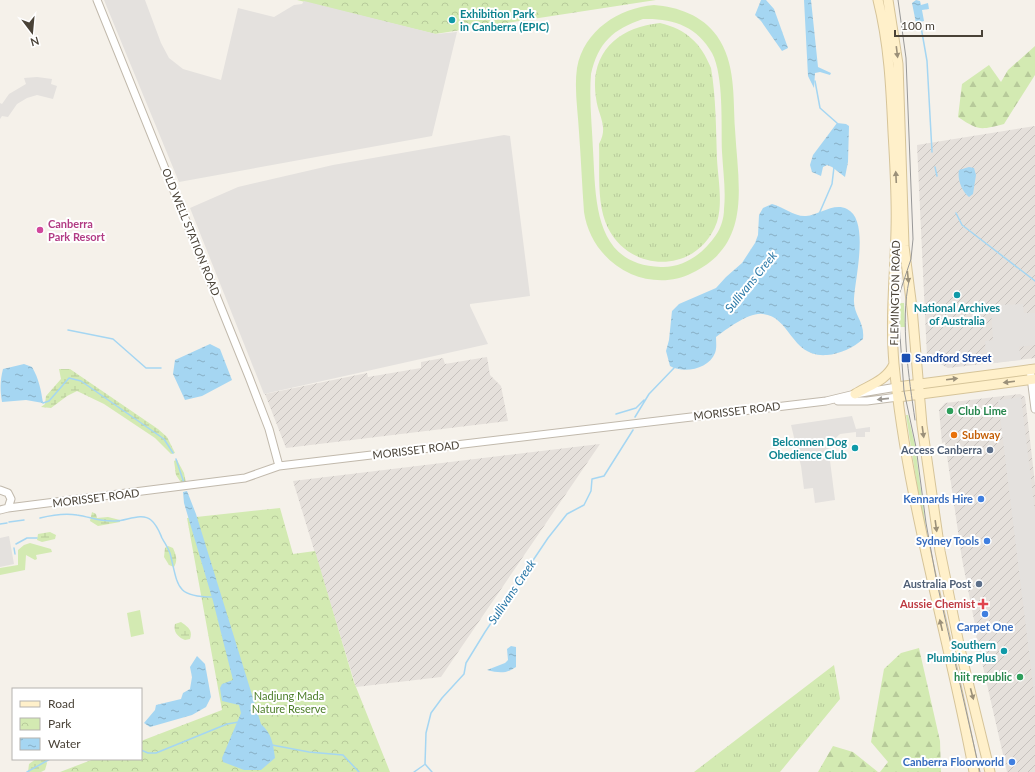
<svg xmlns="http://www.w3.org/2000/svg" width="1035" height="772" font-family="Lato,sans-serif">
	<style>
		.industrial { fill: url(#industrial-furrows) }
		.grass { fill: url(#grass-tufts) }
		.forest { fill: url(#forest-firs) }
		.wetland { fill: url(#wetland-marsh) }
		.park { fill: url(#park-crowns) }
		.garden { fill: #d3eab2; fill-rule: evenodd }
		.parking { fill: #e4e1de }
		.water { fill: url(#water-ripples) }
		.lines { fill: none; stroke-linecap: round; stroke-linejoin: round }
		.stream { stroke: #a5d6f2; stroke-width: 1.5 }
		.street-casing { stroke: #c1b9ac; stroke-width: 9 }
		.secondary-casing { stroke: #d6c499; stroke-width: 11 }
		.street { stroke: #fff; stroke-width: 7 }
		.secondary { stroke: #fff0ca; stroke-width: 9 }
		.tram { stroke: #989898; stroke-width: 1 }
		.oneway { fill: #9b9079 }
		.oneway2 { fill: #9b9791 }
		.culture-dot { fill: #0f9aa8; stroke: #fff; stroke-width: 1.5 }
		.hotel-dot { fill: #d1479c; stroke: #fff; stroke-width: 1.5 }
		.transit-dot { fill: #1a4fb4; stroke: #fff; stroke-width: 1.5 }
		.leisure-dot { fill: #2e9e5b; stroke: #fff; stroke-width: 1.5 }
		.food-dot { fill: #e8710a; stroke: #fff; stroke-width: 1.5 }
		.service-dot { fill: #5c6f8a; stroke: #fff; stroke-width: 1.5 }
		.shop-dot { fill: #3f7fe0; stroke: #fff; stroke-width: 1.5 }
		.health-dot { fill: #e0444e; stroke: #fff; stroke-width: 1.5 }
		.labels { text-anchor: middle; stroke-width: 4; stroke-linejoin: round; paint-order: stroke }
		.culture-label { font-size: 11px; font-weight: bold; fill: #0d838f; stroke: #fff; text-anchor: end }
		.hotel-label { font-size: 11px; font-weight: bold; fill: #b23c85; stroke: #fff; text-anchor: start }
		.street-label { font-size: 11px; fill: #494237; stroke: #fff }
		.transit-label { font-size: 11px; font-weight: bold; fill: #164399; stroke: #fff; text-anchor: start }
		.leisure-label { font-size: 11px; font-weight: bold; fill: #27864d; stroke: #fff; text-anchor: start }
		.food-label { font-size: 11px; font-weight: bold; fill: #c56008; stroke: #fff; text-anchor: start }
		.service-label { font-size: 11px; font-weight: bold; fill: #4e5e75; stroke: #fff; text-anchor: end }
		.shop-label { font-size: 11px; font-weight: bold; fill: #366cbe; stroke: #fff; text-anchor: end }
		.health-label { font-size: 11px; font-weight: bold; fill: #be3a42; stroke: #fff; text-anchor: end }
		.park-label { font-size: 11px; fill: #4c7d28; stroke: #fff }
		.water-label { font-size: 12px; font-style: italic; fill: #2a78a7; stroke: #fff }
	</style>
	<defs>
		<pattern id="industrial-furrows" width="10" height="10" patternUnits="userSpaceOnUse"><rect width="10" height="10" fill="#e5e0db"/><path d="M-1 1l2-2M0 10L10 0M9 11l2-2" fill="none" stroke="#c6c1bd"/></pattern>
		<pattern id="grass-tufts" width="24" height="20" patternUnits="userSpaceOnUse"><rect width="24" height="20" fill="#d3eab2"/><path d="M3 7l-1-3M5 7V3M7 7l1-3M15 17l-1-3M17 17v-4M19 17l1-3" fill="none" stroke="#b7ca9a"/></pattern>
		<pattern id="forest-firs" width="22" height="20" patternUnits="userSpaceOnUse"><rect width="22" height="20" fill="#d3eab2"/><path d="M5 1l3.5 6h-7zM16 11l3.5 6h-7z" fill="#b7ca9a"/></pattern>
		<pattern id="wetland-marsh" width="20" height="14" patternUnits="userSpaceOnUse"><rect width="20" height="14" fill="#d3eab2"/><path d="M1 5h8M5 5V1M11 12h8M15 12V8" fill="none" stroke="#b7ca9a"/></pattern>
		<pattern id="park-crowns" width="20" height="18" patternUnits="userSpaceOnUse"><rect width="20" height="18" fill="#d3eab2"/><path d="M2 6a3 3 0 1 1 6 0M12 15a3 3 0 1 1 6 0" fill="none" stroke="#b7ca9a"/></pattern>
		<pattern id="water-ripples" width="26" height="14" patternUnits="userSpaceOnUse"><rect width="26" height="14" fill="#a5d6f2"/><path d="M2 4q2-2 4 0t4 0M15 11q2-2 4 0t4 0" fill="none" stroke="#88afc5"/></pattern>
	</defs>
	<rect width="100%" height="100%" fill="#f5f1ea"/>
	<!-- industrial -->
	<path class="industrial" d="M 1035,126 L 1035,358 L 948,368 L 927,357 L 917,145 Z
		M 487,357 L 490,375 L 501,386 L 508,421 L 286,448 L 265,394 L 367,373 L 368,377 L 421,368 L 421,362 L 443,358 L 445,364 Z
		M 1020,394 L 1025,397 L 1035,483 L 1035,772 L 1007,772 L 976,636 L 977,635 L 962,559 L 945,442 L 942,443 L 939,410 L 945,403 Z
		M 600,444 L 441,677 L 356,687 L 293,481 Z"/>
	<!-- grass -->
	<path class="grass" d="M 660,23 C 686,29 701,43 711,68 C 716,97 716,129 717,159 C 718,178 723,203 717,222 C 699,273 632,275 608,228 C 596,204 600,170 599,144 C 609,126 598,116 596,98 C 589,53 618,27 660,23 Z
		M 834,665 L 840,699 L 780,772 L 694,772 Z"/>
	<!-- forest -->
	<path class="forest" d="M 1035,46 L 1035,75 L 1004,124 C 980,130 979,131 958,117 L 962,84 L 989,65 L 1001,82 L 1008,70 Z
		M 919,648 L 940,741 L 941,772 L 880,772 L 888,762 L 871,742 L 884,669 L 901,653 Z
		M 833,746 L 853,752 L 878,772 L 818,772 Z"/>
	<!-- wetland -->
	<path class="wetland" d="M 59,369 L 70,369 L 158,429 L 167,437 L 175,453 L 171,454 L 155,438 L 104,404 L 77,391 L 67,396 L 51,408 L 41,407 L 45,404 L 46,396 L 61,379 Z
		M 177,460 L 184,473 L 186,483 L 182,484 L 176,475 L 174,461 Z
		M 92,512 L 96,514 L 97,518 L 108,517 L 120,520 L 120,522 L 98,526 L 90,521 Z
		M 50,532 L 56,535 L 55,539 L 42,542 L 37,540 L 38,534 Z
		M 168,546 L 173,548 C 176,555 178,560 174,567 L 169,565 L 164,557 L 165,548 Z
		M 181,622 C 188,627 193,630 190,639 L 185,640 C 178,637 173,632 175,624 Z
		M 36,759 L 45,759 L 47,763 L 45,770 L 41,772 L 28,772 L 29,764 Z"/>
	<!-- park -->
	<path class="park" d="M 297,0 L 656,0 L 435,34 Z
		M 280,508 L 293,554 L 315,551 L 354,682 L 390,772 L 60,772 L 94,759 L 141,759 L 141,741 L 222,710 L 187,518 Z"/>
	<!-- garden -->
	<path class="garden" d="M 654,5 C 678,7 702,15 717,36 C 736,63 733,98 735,129 C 738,185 753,244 692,273 C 673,283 650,282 631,274 C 605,262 588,239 584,212 C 582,185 581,159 579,132 C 578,112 574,89 577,68 C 584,30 619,8 654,5 ZM 643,19 C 672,18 697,26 712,53 C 724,76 721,125 722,152 C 723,171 726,190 724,209 C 724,218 721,228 716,235 C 704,253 684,268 661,267 C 593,265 596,199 593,150 C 592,125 589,99 591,74 C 598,43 613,29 643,19 Z
		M 899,303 L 904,303 L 905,327 L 900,327 Z
		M 906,415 L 908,415 L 915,445 L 927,536 L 925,536 Z
		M 30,543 L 51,549 L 52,552 L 36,555 L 37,559 L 35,560 L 26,555 L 25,570 L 0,575 L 0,568 L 18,565 L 18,550 L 24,545 Z
		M 140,610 L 144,634 L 131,637 L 127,613 Z"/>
	<!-- parking -->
	<path class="parking" d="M 104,0 L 145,0 L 161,43 L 169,58 L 183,69 L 221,80 L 238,8 L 274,17 L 294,5 L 302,4 L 304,1 L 436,34 L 457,32 L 432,136 L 179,182 Z
		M 37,77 L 52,79 L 51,84 L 57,86 L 53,99 L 37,95 L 27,98 L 17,104 L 8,117 L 2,116 L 0,119 L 0,103 L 2,104 L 9,94 L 26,84 L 24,78 Z
		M 504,135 L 510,136 L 530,296 L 470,304 L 470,306 L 488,344 L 264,394 L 190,208 L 238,187 L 333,165 Z
		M 1023,304 L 1024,313 L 1035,313 L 1035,345 L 1019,347 L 1021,360 L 987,364 L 985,341 L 993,340 L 991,310 L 996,310 L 996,305 Z
		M 1021,397 L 1035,512 L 1035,701 L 998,400 Z
		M 852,416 L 856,429 L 870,427 L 870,432 L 865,432 L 865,437 L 856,437 L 856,432 L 840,434 L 828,445 L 835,500 L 815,503 L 813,488 L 804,489 L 801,466 L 791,425 Z
		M 9,536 L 14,564 L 0,567 L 0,538 Z"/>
	<!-- water -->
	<path class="water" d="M 761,0 L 766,0 L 774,9 L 788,48 L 782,51 L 761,21 L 755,15 Z
		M 804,0 L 811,0 L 818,67 L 831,73 L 830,75 L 820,72 L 815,73 L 814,88 L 808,76 Z
		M 916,0 L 920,1 L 921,5 L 928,3 L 929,9 L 922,10 L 924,21 L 916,23 L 912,3 Z
		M 837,123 L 846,124 L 849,126 L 848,162 L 845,177 L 832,167 L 827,165 L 823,167 L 821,176 L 812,172 L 810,165 L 813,155 Z
		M 969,167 L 974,168 L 976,175 L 973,194 L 969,197 C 962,192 957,179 959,170 Z
		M 772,204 C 783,207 795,217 806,216 C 819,215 834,202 847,209 C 870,220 855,278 854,299 C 853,315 865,321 863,339 C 853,348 840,354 827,355 C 791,358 791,317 763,314 C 749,312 727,329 716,337 C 716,342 717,348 715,353 C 709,369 684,374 670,366 L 666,351 L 669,340 L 672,311 L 679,304 L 716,288 L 726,277 L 742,263 L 755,243 L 758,235 L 759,215 L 763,208 Z
		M 210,344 L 220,349 L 232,380 L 202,396 L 185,400 L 173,374 L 175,360 Z
		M 24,364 L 32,367 C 39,379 41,390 43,403 L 26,400 L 2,402 C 0,390 0,381 3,369 Z
		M 187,491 L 196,514 L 261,724 C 272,734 273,743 275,758 L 261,770 L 244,770 L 223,762 L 222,758 L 241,713 L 239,705 L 222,701 L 220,688 L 222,684 L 233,680 L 213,601 L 184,503 L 183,492 Z
		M 511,646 L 516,647 L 516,667 C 506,674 499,673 487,670 L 505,663 L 508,660 L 507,649 Z
		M 197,656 L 205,664 L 211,697 L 206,707 L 192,715 L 150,727 L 144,723 L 155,710 L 156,705 L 181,699 L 183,693 L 190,689 L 192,677 L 190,667 Z"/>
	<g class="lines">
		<!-- stream -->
		<path class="stream" d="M 920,21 L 927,61 L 932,152
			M 815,81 L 820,108 L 837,123
			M 935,167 L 937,176
			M 956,213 L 962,225 L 1035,281
			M 819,214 L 832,184 L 834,167
			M 68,330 L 113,339 L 146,368 L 161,368
			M 41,401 L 43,403 L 49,401 L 69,378 L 81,381 L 164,439 L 173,453
			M 616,414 L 636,408 L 644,400
			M 635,417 L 649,394 L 674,368
			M 176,459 L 184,483
			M 40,518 C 52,515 65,513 77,515 C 91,517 99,522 116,521 C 126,521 142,512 151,520 C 157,525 159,531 162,538 C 165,544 170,550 171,557 C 178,587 177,597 212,597
			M 9,522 L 24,520
			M 0,524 L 7,523
			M 16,544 L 27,538 L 37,538
			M 14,548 L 15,554
			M 272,745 L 309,752 L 343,755 L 359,772
			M 141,750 L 148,753 L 156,753 L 227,724 L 239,722
			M 27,772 L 50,759
			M 414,772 L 424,765
			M 432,772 L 425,764 L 426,733 L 431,713 L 442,698 L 464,674 L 466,663 L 485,632 L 548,538 L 567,514 L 584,505 L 591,491 L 592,479 L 604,476 L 633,430"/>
		<!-- street casing -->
		<g class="street-casing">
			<path id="street" d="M 97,0 L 249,377 L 269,429 L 279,466
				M 1030,369 L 1035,409
				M 838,401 L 867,401 L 898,397
				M 0,490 L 8,493 L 11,499 L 8,508 L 0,510
				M 8,508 L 245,478 L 279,466 L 826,401 L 855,394 L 897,387"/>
		</g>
		<!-- secondary casing -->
		<g class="secondary-casing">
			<path id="secondary" d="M 878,0 C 889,44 891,87 893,132 C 895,165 897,198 896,230 C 895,275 890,319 894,364 C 907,502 949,636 974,772
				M 888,0 L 898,64 L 904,246 L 912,308 L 922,425 L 940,551 L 960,649 L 990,772
				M 897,387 L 1035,369
				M 855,394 C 870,385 887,380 894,364
				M 898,397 L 1035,379"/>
		</g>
		<!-- street -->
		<use href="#street" class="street"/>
		<!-- secondary -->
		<use href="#secondary" class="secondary"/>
		<!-- tram -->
		<path class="tram" d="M 898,0 L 906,58 L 913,239 L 911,259 L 900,292 L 898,308 L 904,391 L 916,447 L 926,523 L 937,583 L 980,772
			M 909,281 C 900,322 909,378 915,420"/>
	</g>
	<!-- one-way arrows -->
	<defs><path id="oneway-solid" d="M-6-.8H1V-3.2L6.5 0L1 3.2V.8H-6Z"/></defs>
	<g class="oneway">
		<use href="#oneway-solid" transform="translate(897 52) rotate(83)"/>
		<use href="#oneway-solid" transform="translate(896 177) rotate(-93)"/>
		<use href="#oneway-solid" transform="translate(908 277) rotate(84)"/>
		<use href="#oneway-solid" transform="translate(952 379) rotate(-7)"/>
		<use href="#oneway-solid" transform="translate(1009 382) rotate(173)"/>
		<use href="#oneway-solid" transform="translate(923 432) rotate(82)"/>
		<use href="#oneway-solid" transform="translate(936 526) rotate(82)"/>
		<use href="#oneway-solid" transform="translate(941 625) rotate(-103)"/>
		<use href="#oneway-solid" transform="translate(972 694) rotate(75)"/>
	</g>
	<use class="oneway2" href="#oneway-solid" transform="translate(883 399) rotate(174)"/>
	<!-- markers -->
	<g class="culture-dot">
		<circle cx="452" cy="20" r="4"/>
		<circle cx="957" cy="295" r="4"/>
		<circle cx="855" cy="448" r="4"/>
		<circle cx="1004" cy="651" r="4"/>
	</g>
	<circle class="hotel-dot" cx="40" cy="230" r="4"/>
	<rect class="transit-dot" x="901" y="353" width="10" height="10" rx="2"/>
	<g class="leisure-dot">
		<circle cx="950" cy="411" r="4"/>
		<circle cx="1020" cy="677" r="4"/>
	</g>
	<circle class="food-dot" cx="954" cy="435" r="4"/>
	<g class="service-dot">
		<circle cx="990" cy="450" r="4"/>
		<circle cx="979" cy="584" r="4"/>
	</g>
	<g class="shop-dot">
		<circle cx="981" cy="499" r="4"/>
		<circle cx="987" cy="541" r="4"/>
		<circle cx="985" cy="614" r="4"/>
		<circle cx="1012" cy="762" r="4"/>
	</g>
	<path class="health-dot" d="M981 598h4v4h4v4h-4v4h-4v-4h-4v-4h4z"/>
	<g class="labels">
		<!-- culture labels -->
		<g class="culture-label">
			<text x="460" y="18" text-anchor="start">Exhibition Park<tspan x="460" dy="13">in Canberra (EPIC)</tspan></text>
			<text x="957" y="312" text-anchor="middle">National Archives<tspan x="957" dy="13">of Australia</tspan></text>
			<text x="847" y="446">Belconnen Dog<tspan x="847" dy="13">Obedience Club</tspan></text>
			<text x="996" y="649">Southern<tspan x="996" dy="13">Plumbing Plus</tspan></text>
		</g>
		<!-- hotel labels -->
		<g class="hotel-label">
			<text x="48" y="228">Canberra<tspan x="48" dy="13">Park Resort</tspan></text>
		</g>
		<!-- street labels -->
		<g class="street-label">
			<text transform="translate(191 232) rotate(68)" y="4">OLD WELL STATION ROAD</text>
			<text transform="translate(895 293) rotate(-89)" y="4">FLEMINGTON ROAD</text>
			<text transform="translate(737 411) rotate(-7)" y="4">MORISSET ROAD</text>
			<text transform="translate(416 450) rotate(-7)" y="4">MORISSET ROAD</text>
			<text transform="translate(96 498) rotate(-7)" y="4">MORISSET ROAD</text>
		</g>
		<!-- transit labels -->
		<g class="transit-label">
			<text x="915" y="362">Sandford Street</text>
		</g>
		<!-- leisure labels -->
		<g class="leisure-label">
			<text x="958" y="415">Club Lime</text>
			<text x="1012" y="681" text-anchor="end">hiit republic</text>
		</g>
		<!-- food labels -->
		<g class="food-label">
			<text x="962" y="439">Subway</text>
		</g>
		<!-- service labels -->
		<g class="service-label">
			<text x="982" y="454">Access Canberra</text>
			<text x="971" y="588">Australia Post</text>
		</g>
		<!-- shop labels -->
		<g class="shop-label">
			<text x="973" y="503">Kennards Hire</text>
			<text x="979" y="545">Sydney Tools</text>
			<text x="985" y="631" text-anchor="middle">Carpet One</text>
			<text x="1004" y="766">Canberra Floorworld</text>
		</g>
		<!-- health labels -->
		<g class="health-label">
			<text x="975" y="608">Aussie Chemist</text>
		</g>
		<!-- park labels -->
		<g class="park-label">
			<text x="289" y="700">Nadjung Mada<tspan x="289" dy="13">Nature Reserve</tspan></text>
		</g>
		<!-- water labels -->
		<g class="water-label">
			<text transform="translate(751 282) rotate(-51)" y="4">Sullivans Creek</text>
			<text transform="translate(512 592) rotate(-56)" y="4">Sullivans Creek</text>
		</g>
	</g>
	<!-- legend -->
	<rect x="12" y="688" width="130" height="72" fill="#ffffff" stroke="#b6b3af"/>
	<rect x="20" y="701" width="20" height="6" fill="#fff0ca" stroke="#b6b3af"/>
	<text x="48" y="708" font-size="12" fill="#494237">Road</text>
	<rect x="20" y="718" width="20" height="12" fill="url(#park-crowns)" stroke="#b6b3af"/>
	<text x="48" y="728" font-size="12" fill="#494237">Park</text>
	<rect x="20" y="738" width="20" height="12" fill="url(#water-ripples)" stroke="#b6b3af"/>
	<text x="48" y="748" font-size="12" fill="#494237">Water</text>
	<!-- north arrow -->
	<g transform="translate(32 32) rotate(164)" stroke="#ffffff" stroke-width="3" paint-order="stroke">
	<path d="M0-3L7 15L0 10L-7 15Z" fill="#494237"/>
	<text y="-6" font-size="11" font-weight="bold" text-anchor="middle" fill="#494237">N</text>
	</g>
	<!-- scale -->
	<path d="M895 30v6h87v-6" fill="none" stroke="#494237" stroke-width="2"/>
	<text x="901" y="30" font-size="12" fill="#494237" stroke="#ffffff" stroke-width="3" paint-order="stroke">100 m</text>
</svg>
